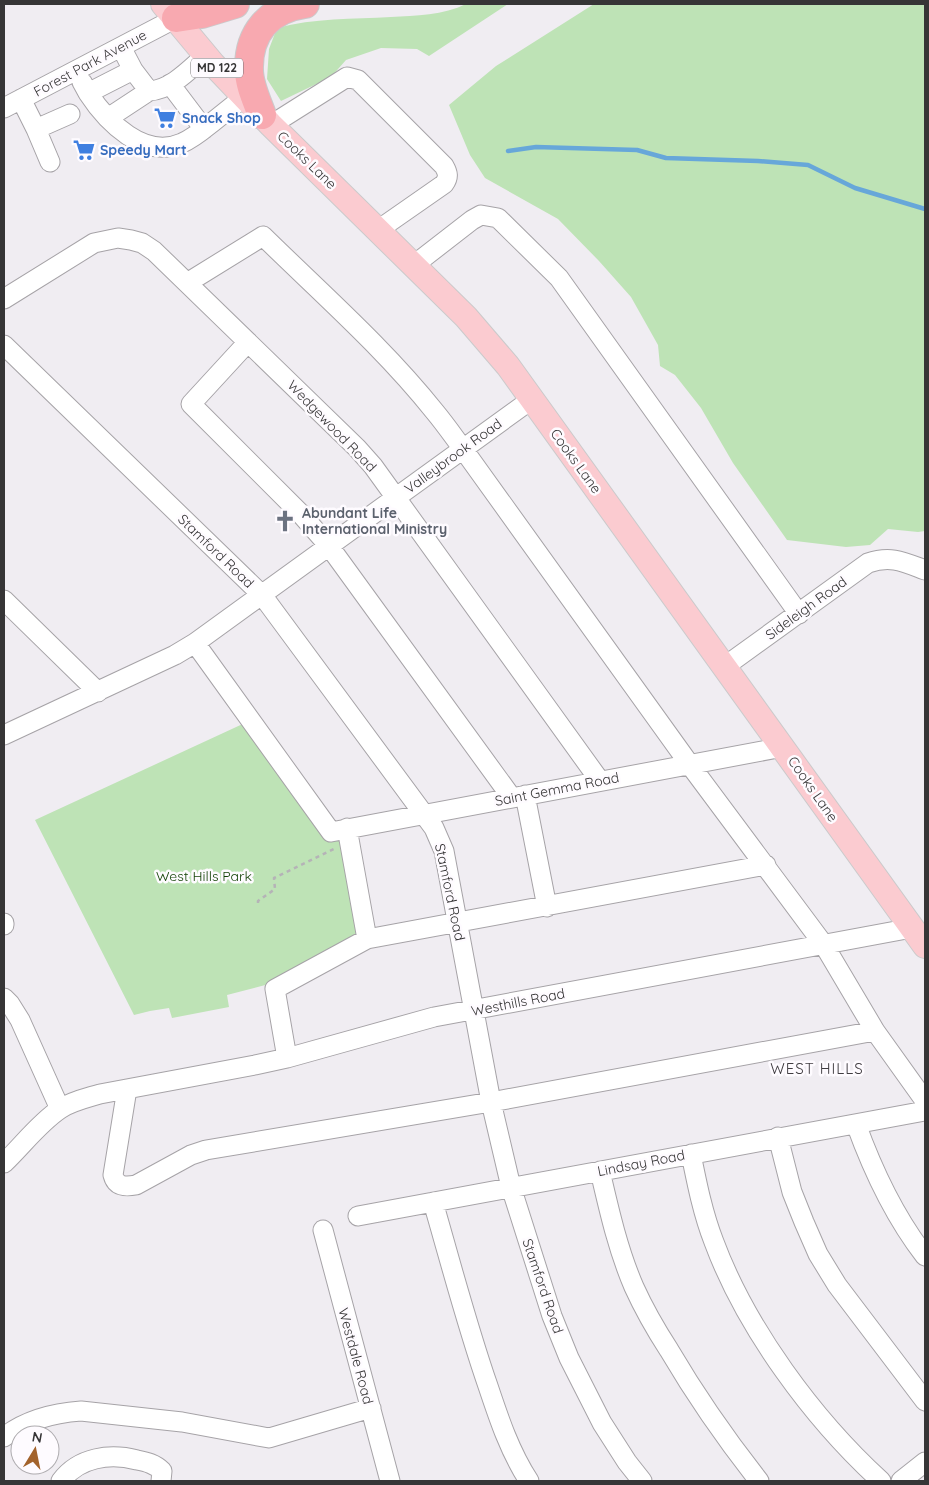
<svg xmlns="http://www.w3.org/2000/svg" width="929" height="1485" font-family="Quicksand,sans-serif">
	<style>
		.green { fill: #bee3b6 }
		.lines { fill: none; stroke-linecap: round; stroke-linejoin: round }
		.stream { stroke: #67a7d9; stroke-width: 4.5 }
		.minor-casing { stroke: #a6a3a7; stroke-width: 21 }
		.major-casing { stroke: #cbcacb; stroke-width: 26 }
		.highway-casing { stroke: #cbcacb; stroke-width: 30 }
		.path { stroke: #b5b3b7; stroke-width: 2.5; stroke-dasharray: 4 4; stroke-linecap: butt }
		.minor { stroke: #fff; stroke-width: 19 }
		.major { stroke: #fbcbd0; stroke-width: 24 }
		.highway { stroke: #f8a9b0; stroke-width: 28 }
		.labels { text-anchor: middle; stroke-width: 5; stroke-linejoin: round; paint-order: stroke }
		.shield { fill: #fefbff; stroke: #727072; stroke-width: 1 }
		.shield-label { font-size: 12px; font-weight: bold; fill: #363536 }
		.street-label { font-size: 14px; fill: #363536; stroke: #fefbff }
		.shop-label { font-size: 14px; font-weight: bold; fill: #366cbe; stroke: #fefbff; text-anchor: start }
		.worship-label { font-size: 14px; font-weight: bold; fill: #5b616d; stroke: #fefbff; text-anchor: start }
		.park-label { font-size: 14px; fill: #0e3f01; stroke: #fefbff }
		.neighbourhood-label { font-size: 15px; letter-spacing: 1px; fill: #403d41; stroke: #fefbff }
	</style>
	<rect width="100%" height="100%" fill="#f0edf2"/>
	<!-- green -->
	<path class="green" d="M 466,4 L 508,4 L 429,56 L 417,49 L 381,48 L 346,60 L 331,77 L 281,101 L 267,79 L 269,49 L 277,28 C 314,18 353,19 391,17 C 415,16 444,15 466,4 Z
		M 594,4 L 925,4 L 925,531 L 918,532 L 888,529 L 870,545 L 846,547 L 787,540 L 733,463 L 701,408 L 675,375 L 660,366 L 658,345 L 631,297 L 599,261 L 558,219 L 485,178 L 470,155 L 449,105 L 496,66 Z
		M 247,722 L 331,841 L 343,840 L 359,930 L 355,939 L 269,984 L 227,995 L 229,1007 L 172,1018 L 169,1008 L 150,1011 L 134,1015 L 35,820 Z"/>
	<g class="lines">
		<!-- stream -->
		<path class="stream" d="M 508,151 L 536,147 L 637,150 L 666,158 L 758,161 L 808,165 L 855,188 L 925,209"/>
		<!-- minor casing -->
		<g class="minor-casing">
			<path id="minor" d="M 82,82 L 88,93 L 133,70 L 121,47
				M 170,84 L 204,129
				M 149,91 C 171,90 190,69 206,55
				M 88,93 C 107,122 144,160 182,143 C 194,138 204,129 214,121 C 224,113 234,105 244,97
				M 21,99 L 36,129 L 70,114
				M 4,108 L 176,18
				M 108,118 L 149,91 L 133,70
				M 271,125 L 347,77 L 358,80 L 444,166 C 448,173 449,177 444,184 L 378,230
				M 36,129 L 50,162
				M 414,265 L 472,220 L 481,215 L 498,218 L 559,278 L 799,614
				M 187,283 L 263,236 C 321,293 384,348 435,412 C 445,424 454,437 463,449 L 690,765 L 824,945 L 875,1031 L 925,1101
				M 4,299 L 94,243 L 118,238 L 131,240 L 142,243 L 154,251 L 357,448 L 373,466 L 600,781
				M 248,342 L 191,404 L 300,513 L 329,546 L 512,798
				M 4,345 L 262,595 L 434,828 L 444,851 L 491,1102 L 511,1187 L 552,1316 L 569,1358 L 602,1423 L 627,1462 L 642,1481
				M 4,600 L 98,692
				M 195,643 L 331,832 L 783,747
				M 724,667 L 868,563 C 891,555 904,562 925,570
				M 4,735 L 175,655 L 195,643 L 532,399
				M 525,795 L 547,907
				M 347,828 L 367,939
				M 4,925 L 4,923
				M 4,998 L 10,1004 L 20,1020 L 60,1109
				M 287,1058 L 275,989 L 367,939 L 766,865
				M 127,1089 L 113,1175 C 116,1187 125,1187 136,1185 L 191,1155 L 206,1150 L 491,1102 L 875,1031
				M 856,1124 C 873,1171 894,1216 925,1256
				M 778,1137 L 792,1192 L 804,1222 L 818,1254 L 837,1285 L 925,1401
				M 691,1154 C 697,1184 703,1214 714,1242 C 746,1328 813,1419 881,1481
				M 4,1163 C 22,1146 39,1123 60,1109 C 72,1101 87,1098 100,1094 L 255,1065 L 287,1058 L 434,1017 L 912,928
				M 600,1171 C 609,1210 618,1250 634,1287 C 644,1309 656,1330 669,1350 C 696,1396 726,1439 759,1481
				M 433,1202 C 451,1264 467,1326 488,1386 C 499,1419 510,1452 529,1481
				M 358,1216 L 925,1111
				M 323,1230 L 390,1481
				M 4,1437 C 26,1420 53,1413 81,1411 L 182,1422 L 269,1438 L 371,1408
				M 61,1481 C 79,1457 110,1453 137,1460 C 147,1462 155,1464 162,1471 L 161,1481
				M 901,1481 L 925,1462"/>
		</g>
		<!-- major casing -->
		<g class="major-casing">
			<path id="major" d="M 163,4 L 213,64 L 271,125 L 466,317 L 508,366 L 925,946"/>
		</g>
		<!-- highway casing -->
		<g class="highway-casing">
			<path id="highway" d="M 176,18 L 202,14 L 235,4
				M 262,115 C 257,101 249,85 249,70 C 248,33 269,9 305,4"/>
		</g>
		<!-- path -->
		<path class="path" d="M 258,903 L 258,901 L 275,889 L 274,878 L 334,849"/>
		<!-- minor -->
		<use href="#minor" class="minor"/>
		<!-- major -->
		<use href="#major" class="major"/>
		<!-- highway -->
		<use href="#highway" class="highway"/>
	</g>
	<!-- icons -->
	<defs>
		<g id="supermarket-bare" transform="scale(1.725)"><path d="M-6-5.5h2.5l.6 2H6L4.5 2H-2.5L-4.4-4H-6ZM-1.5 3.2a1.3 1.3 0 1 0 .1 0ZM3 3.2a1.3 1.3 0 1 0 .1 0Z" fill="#3f7fe0" stroke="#fefbff" stroke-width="2.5" paint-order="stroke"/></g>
		<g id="church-bare" transform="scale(1.725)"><path d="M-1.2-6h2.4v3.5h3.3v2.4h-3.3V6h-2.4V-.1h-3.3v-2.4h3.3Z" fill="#6b7280" stroke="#fefbff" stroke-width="2.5" paint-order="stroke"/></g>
	</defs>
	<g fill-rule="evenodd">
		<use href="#supermarket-bare" x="165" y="118"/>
		<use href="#supermarket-bare" x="84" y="150"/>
		<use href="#church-bare" x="285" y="521"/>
	</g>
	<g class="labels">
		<!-- shield labels -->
		<rect class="shield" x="191" y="58.5" width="52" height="19" rx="4"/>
		<g class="shield-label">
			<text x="217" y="72">MD 122</text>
		</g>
		<!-- street labels -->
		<g class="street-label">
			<text transform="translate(90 63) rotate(-28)" y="5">Forest Park Avenue</text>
			<text transform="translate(307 160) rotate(44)" y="5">Cooks Lane</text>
			<text transform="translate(332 426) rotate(46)" y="5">Wedgewood Road</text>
			<text transform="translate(453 456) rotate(-36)" y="5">Valleybrook Road</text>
			<text transform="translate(576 461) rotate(54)" y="5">Cooks Lane</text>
			<text transform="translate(216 551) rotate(44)" y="5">Stamford Road</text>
			<text transform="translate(806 608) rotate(-36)" y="5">Sideleigh Road</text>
			<text transform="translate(557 789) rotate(-11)" y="5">Saint Gemma Road</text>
			<text transform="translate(813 789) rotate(55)" y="5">Cooks Lane</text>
			<text transform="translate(450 892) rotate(78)" y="5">Stamford Road</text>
			<text transform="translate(518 1002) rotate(-11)" y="5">Westhills Road</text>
			<text transform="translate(641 1163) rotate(-11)" y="5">Lindsay Road</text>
			<text transform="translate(543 1286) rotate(71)" y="5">Stamford Road</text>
			<text transform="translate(356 1356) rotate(75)" y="5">Westdale Road</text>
		</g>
		<!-- shop labels -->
		<g class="shop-label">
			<text x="182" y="123">Snack Shop</text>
			<text x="100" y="155">Speedy Mart</text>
		</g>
		<!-- worship labels -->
		<g class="worship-label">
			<text x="302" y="518">Abundant Life<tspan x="302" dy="16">International Ministry</tspan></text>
		</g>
		<!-- park labels -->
		<g class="park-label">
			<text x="204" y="881">West Hills Park</text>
		</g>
		<!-- neighbourhood labels -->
		<g class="neighbourhood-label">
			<text x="817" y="1074">WEST HILLS</text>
		</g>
	</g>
	<!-- border -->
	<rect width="929" height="1485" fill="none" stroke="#363536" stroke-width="10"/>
	<!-- north arrow -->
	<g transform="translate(35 1450) rotate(10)"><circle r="24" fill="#fefbff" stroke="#aeacaf"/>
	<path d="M0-4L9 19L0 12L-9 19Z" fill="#a3632c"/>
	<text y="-8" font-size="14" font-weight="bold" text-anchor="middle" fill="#363536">N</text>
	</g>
</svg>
